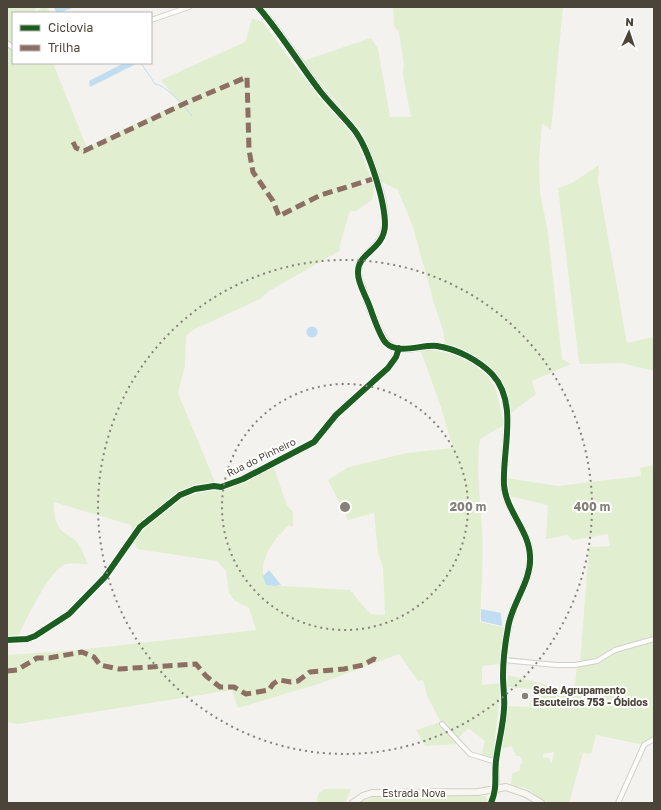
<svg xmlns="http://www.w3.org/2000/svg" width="661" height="810" font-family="'Golos Text',sans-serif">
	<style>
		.green { fill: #e1eecf; fill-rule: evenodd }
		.water { fill: #c0ddf1 }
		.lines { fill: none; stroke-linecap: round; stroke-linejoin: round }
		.stream { stroke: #c0ddf1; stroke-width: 1 }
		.street-casing { stroke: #d2d0cb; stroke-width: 6 }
		.secondary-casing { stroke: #d3cfc5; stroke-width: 8 }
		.street { stroke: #fdfdfc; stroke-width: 4 }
		.secondary { stroke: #f7f6f1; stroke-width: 6 }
		.quiet { stroke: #8d6e63; stroke-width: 5; stroke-dasharray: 10 5; stroke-linecap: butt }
		.cycleway-casing { stroke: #fff; stroke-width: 8 }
		.cycleway { stroke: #1b5e20; stroke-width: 6 }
		.ring { fill: none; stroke: #868178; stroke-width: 2; stroke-dasharray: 2 4 }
		.poi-dot { fill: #868178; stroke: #fff; stroke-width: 1.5 }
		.labels { text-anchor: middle; stroke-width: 4; stroke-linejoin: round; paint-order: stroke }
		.street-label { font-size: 10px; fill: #4b4439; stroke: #fff }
		.poi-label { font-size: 10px; font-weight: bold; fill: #4b4439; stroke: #fff; text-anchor: start }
		.centre { fill: #868178; stroke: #fff; stroke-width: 2 }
		.ring-label { font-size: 12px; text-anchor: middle; font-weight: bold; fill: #868178; stroke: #fff; stroke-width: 4; stroke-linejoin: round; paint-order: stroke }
	</style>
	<rect width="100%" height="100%" fill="#f4f2ee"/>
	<!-- green -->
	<path class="green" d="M 7,7 L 35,7 L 36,12 L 42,7 L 46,7 L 52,13 L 13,13 L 13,63 L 53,63 L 87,148 L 105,138 L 180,103 L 161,80 L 245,42 L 252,19 L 262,21 L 296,68 L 349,131 L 358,145 L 371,178 L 345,187 L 375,182 L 372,200 L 356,211 L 350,211 L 339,248 L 341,250 L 269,291 L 260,299 L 193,330 L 186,336 L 185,366 L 178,393 L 218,489 L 272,463 L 287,505 L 293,512 L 293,527 L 289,525 C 273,540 256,562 266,585 L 350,590 L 370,614 L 385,615 L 383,567 L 378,552 L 374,513 L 348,520 L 328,480 L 349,467 L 407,453 L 453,448 L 441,407 L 420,349 C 446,350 482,361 494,386 C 499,398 501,413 504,425 L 480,439 C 476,469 480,499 482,529 C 484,559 481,591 480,622 L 505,628 L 499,664 L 482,666 L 482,685 L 501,683 L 493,758 L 481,756 L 485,741 L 468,728 L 457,740 L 460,744 L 425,746 L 416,730 L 441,722 L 427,696 L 423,680 L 418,681 L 399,654 L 318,684 L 238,708 L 232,690 L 18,724 L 7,722 L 7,655 L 78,650 L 256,630 L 249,608 L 234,600 L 229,593 L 226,571 L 217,561 L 137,549 L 133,539 L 131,525 L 54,502 C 53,511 55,524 63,532 C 67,535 72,537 76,541 C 82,547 84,556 88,564 C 81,564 72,563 66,564 C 49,569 25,623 16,640 L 7,639 Z
		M 393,7 L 563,7 L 551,130 L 542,123 L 539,161 L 540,192 L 548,233 L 562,359 L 571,364 L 532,381 L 536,394 L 511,413 C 502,367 486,361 445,344 L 443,330 L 434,303 L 413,227 L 398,190 L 380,181 L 362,132 L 303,61 L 371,38 L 378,49 L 390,117 L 411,117 L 403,74 L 404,64 L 399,32 L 394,26 Z
		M 599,165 L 598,181 L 627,343 L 654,337 L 654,371 L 622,363 L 580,364 L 579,362 L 558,188 L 572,183 Z
		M 654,463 L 654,739 L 644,745 L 596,735 L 591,754 L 583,753 L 569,803 C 557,803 545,804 536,796 C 532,792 529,789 523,787 C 519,786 516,787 511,785 L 512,774 L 520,770 L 520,764 L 523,763 L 520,756 L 516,756 L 512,746 L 501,749 L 507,706 L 530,707 L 532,689 L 507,687 L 508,675 L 574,692 L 577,667 L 580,664 L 589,547 L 610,546 L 608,534 L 573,540 L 567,535 L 546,539 L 548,505 L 509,496 L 507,478 L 558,486 L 641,476 L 640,468 L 651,466 ZM 554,752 L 552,763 L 550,762 L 550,759 L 543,757 L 543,754 Z
		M 325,789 L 351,789 L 345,803 L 316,803 L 319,793 Z
		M 376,796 L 485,796 L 489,801 L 488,803 L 359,803 Z"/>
	<!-- water -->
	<path class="water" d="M 54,7 L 75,7 L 59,13 L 56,13 Z
		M 124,63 L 136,64 L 90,87 L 89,81 Z
		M306.5 332a5.5 5.5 0 1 1 11 0a5.5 5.5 0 1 1-11 0Z
		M 269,570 L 281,585 L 275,586 L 266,585 L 263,576 Z
		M 481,609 L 501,613 L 502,626 L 481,621 Z"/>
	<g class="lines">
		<!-- stream -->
		<path class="stream" d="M 141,63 L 155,84 C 166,85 185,107 192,116"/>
		<!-- street casing -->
		<g class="street-casing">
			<path id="street" d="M 151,20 L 189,7
				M 7,43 L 13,48
				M 7,640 L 27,639 L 35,636 L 69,614 L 105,577 L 140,527 L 180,495 L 195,489 L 214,486 L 221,487 L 243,479 L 314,442 L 336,415 L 388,368 L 396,357 L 399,348
				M 504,660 L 556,665 L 575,665 L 597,661 L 615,650 L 654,639
				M 442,724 L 470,754 L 496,762
				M 491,803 L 495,792
				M 618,803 L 644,745 L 654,739"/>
		</g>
		<!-- secondary casing -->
		<g class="secondary-casing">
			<path id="secondary" d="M 258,7 C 281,32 299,62 320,90 C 331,105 346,117 356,133 C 370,153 385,198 385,222 C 384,257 346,250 362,287 C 367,300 378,333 387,343 C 398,355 422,345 437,346 C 456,349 477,359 491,373 C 520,402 501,451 504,487 C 507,512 530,532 530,557 C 531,582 511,604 508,629 C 505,644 503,660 503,675 C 503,686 505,697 504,708 C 504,726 498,743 496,760 C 495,771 497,782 495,792
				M 353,803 L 363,796 L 372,793 L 478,792 L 506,787 L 526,794 L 541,803"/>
		</g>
		<!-- street -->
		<use href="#street" class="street"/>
		<!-- secondary -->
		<use href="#secondary" class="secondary"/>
		<!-- quiet -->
		<path class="quiet" d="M 73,142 L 76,148 L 84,151 L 188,102 L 247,77 L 249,150 L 253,172 L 273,201 L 279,216 L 321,195 L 376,178
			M 7,671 L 17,670 L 37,658 L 49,658 L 82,652 L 94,657 L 100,665 L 119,669 L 196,664 L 206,676 L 220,687 L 234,687 L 246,694 L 269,690 L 273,684 L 279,680 L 291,682 L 298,681 L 310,672 L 344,669 L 363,665 L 374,659 L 379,661"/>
		<!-- cycleway casing -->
		<g class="cycleway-casing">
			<path id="cycleway" d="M 258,7 C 281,33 299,64 320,91 C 331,105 344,117 355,131 C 369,150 385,201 385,225 C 384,251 357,252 358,273 C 358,282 363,291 367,300 C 372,311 378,334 386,343 C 398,355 423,344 437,346 C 457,349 478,360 492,374 C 519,403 502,450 504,485 C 506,511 529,530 530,556 C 532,581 511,604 508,628 C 505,644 503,660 503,676 C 503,687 505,698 504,709 C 503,727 498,744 496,761 C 494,777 498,787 491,803
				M 7,640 L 27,639 L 35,636 L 69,614 L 105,577 L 140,527 L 180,495 L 195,489 L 214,486 L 221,487 L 243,479 L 314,442 L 336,415 L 388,368 L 396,357 L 399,348"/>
		</g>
		<!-- cycleway -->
		<use href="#cycleway" class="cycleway"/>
	</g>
	<!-- distance rings -->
	<g class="ring">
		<circle cx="345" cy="507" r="123"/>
		<circle cx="345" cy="507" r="247"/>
	</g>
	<!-- markers -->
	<circle class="poi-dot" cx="525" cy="696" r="4"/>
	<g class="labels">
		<!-- street labels -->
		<g class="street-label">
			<text transform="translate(261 457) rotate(-26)" y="4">Rua do Pinheiro</text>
			<text x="414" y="797">Estrada Nova</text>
		</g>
		<!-- poi labels -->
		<g class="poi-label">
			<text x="533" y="694">Sede Agrupamento<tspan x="533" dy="12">Escuteiros 753 - Óbidos</tspan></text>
		</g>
	</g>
	<circle cx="345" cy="507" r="6" class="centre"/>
	<g class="ring-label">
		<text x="468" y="511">200 m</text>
		<text x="592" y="511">400 m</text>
	</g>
	<!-- border -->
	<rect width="661" height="810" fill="none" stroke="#4b4439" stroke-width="16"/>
	<!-- legend -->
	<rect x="12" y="12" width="140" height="52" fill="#ffffff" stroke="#b7b4b0"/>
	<rect x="20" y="25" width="20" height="6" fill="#1b5e20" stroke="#b7b4b0"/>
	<text x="48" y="32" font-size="12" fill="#4b4439">Ciclovia</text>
	<rect x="20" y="45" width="20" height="6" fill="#8d6e63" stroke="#b7b4b0"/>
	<text x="48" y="52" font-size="12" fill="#4b4439">Trilha</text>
	<!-- north arrow -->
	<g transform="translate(629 32) rotate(3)" stroke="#ffffff" stroke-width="3" paint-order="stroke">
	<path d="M0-3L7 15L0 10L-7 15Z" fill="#4b4439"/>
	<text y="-6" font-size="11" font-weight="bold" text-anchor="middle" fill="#4b4439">N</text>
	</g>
</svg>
